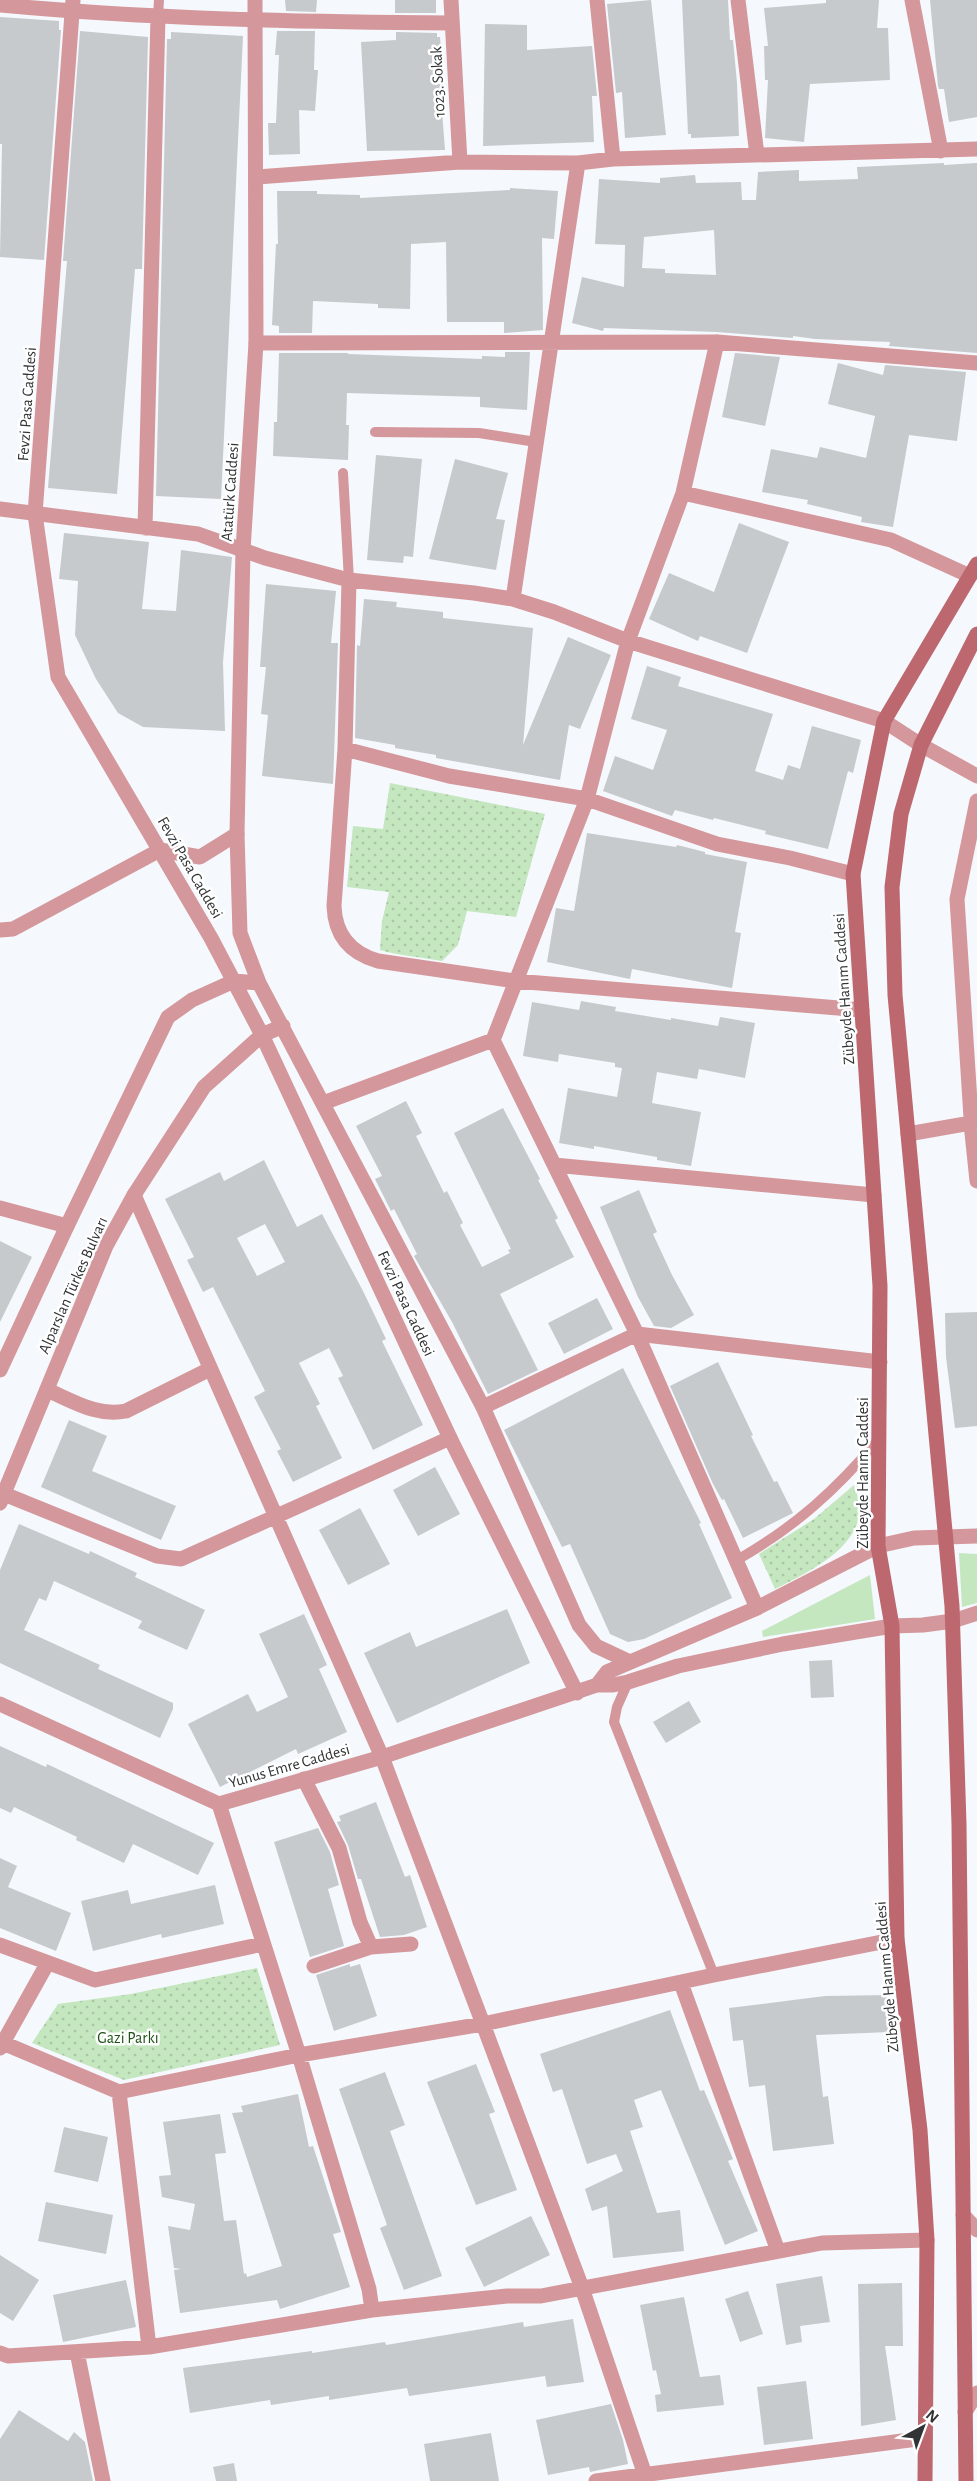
<svg xmlns="http://www.w3.org/2000/svg" width="977" height="2481" font-family="'Alegreya Sans',sans-serif">
	<style>
		.grass { fill: #c4e7bf }
		.park { fill: url(#park-dots) }
		.building { fill: #c6cacd; fill-rule: evenodd }
		.lines { fill: none; stroke-linecap: round; stroke-linejoin: round }
		.service { stroke: #d4979b; stroke-width: 10 }
		.minor { stroke: #d4979b; stroke-width: 15 }
		.tertiary { stroke: #d4979b; stroke-width: 15 }
		.secondary { stroke: #bd676f; stroke-width: 15 }
		.labels { text-anchor: middle; stroke-width: 5; stroke-linejoin: round; paint-order: stroke }
		.street-label { font-size: 16px; fill: #313334; stroke: #fff }
		.park-label { font-size: 16px; fill: #1e5216; stroke: #fff }
	</style>
	<defs>
		<pattern id="park-dots" width="8" height="8" patternUnits="userSpaceOnUse" patternTransform="scale(1.5)"><rect width="8" height="8" fill="#c4e7bf"/><path d="M2 2h.1M6 6h.1" fill="none" stroke="#a9c7a5" stroke-width="1.8" stroke-linecap="round"/></pattern>
	</defs>
	<rect width="100%" height="100%" fill="#f5f8fc"/>
	<!-- grass -->
	<path class="grass" d="M 959,1553 L 977,1554 L 977,1603 L 962,1607 Z
		M 870,1575 L 875,1619 L 763,1637 L 762,1631 Z"/>
	<!-- park -->
	<path class="park" d="M 390,783 L 545,814 L 516,917 L 467,911 L 458,945 L 442,961 C 421,957 400,956 380,950 L 382,921 L 389,892 L 347,887 L 353,826 L 383,829 Z
		M 854,1485 C 855,1491 859,1497 859,1503 C 865,1547 806,1573 775,1589 L 759,1554 L 814,1519 Z
		M 257,1968 L 280,2045 L 124,2080 L 32,2043 L 58,2004 L 131,1994 Z"/>
	<!-- building -->
	<path class="building" d="M 285,0 L 317,0 L 316,12 L 286,11 Z
		M 395,0 L 436,0 L 436,13 L 395,13 Z
		M 651,0 L 666,135 L 625,138 L 622,92 L 616,93 L 607,4 Z
		M 682,0 L 728,0 L 730,40 L 733,40 L 737,83 L 739,136 L 691,138 L 691,134 L 688,134 Z
		M 826,0 L 879,0 L 877,28 L 888,28 L 890,80 L 810,84 L 804,142 L 765,138 L 768,80 L 765,80 L 764,46 L 768,46 L 764,8 L 826,3 Z
		M 930,0 L 977,0 L 977,117 L 949,122 L 944,89 L 939,89 L 938,86 Z
		M 0,17 L 59,21 L 59,30 L 61,30 L 44,260 L 0,257 L 2,144 L 0,144 Z
		M 485,24 L 527,25 L 527,50 L 592,46 L 597,96 L 592,96 L 594,142 L 483,146 Z
		M 80,31 L 148,37 L 142,269 L 135,269 L 117,494 L 48,488 L 67,261 L 63,261 Z
		M 277,31 L 315,31 L 314,70 L 318,70 L 315,111 L 299,110 L 300,154 L 269,155 L 268,123 L 276,123 L 279,55 L 275,55 Z
		M 171,32 L 243,36 L 221,499 L 156,496 L 167,39 L 171,39 Z
		M 396,32 L 437,33 L 437,37 L 440,37 L 446,111 L 442,111 L 445,150 L 367,151 L 361,42 L 396,40 Z
		M 944,163 L 944,165 L 977,163 L 977,353 L 889,346 L 890,342 L 815,339 L 793,336 L 793,338 L 717,332 L 604,328 L 603,331 L 572,323 L 582,277 L 624,287 L 625,245 L 595,244 L 599,179 L 660,183 L 660,178 L 695,175 L 696,183 L 741,182 L 742,200 L 756,200 L 758,172 L 799,170 L 799,181 L 858,179 L 857,167 ZM 714,230 L 716,275 L 665,273 L 665,269 L 642,268 L 644,237 Z
		M 510,188 L 558,191 L 554,239 L 542,238 L 543,330 L 504,333 L 504,322 L 447,322 L 446,242 L 411,244 L 410,309 L 378,308 L 378,304 L 313,301 L 312,333 L 279,333 L 279,326 L 272,325 L 276,244 L 278,244 L 277,191 L 317,191 L 317,194 L 360,195 L 360,198 L 510,190 Z
		M 505,352 L 530,352 L 527,410 L 480,407 L 480,397 L 347,393 L 346,425 L 349,425 L 348,460 L 273,456 L 274,422 L 277,422 L 279,353 L 348,353 L 348,354 L 482,359 L 482,356 L 505,357 Z
		M 735,353 L 780,357 L 765,426 L 722,417 Z
		M 838,363 L 883,375 L 885,365 L 966,372 L 957,441 L 909,435 L 893,527 L 861,522 L 862,517 L 807,504 L 808,500 L 762,492 L 771,449 L 817,458 L 820,447 L 866,458 L 875,416 L 828,404 Z
		M 376,455 L 422,459 L 413,557 L 404,556 L 403,563 L 367,560 Z
		M 455,459 L 508,473 L 496,519 L 505,520 L 496,570 L 429,559 Z
		M 739,523 L 789,542 L 747,653 L 700,636 L 698,641 L 649,619 L 669,573 L 714,592 Z
		M 64,533 L 149,542 L 142,609 L 176,611 L 181,550 L 232,557 L 223,662 L 225,731 L 143,727 L 118,713 L 96,679 L 75,635 L 78,581 L 59,579 Z
		M 266,584 L 336,591 L 331,643 L 338,643 L 333,784 L 262,776 L 268,715 L 261,714 L 266,667 L 260,667 Z
		M 364,599 L 397,602 L 396,607 L 443,612 L 443,618 L 533,628 L 523,745 L 568,637 L 611,655 L 580,729 L 569,725 L 560,780 L 436,758 L 436,755 L 395,748 L 395,745 L 355,738 L 357,645 L 360,646 Z
		M 647,666 L 681,677 L 678,686 L 773,714 L 755,771 L 783,780 L 788,765 L 800,769 L 812,726 L 861,740 L 853,773 L 848,771 L 828,849 L 765,834 L 766,831 L 714,818 L 713,820 L 675,810 L 672,816 L 603,791 L 615,756 L 653,770 L 667,730 L 631,719 Z
		M 587,833 L 676,847 L 677,845 L 705,852 L 705,854 L 747,862 L 735,932 L 741,933 L 732,988 L 632,969 L 630,979 L 547,962 L 556,908 L 574,911 Z
		M 581,1001 L 616,1007 L 615,1011 L 671,1020 L 671,1018 L 718,1026 L 720,1017 L 755,1023 L 745,1078 L 699,1069 L 697,1079 L 657,1072 L 652,1103 L 701,1112 L 691,1166 L 657,1160 L 657,1157 L 594,1146 L 594,1149 L 559,1143 L 568,1088 L 617,1097 L 622,1068 L 615,1067 L 615,1063 L 559,1054 L 558,1062 L 523,1056 L 532,1002 L 579,1010 Z
		M 406,1101 L 422,1133 L 416,1136 L 444,1193 L 447,1191 L 463,1223 L 460,1225 L 482,1267 L 510,1253 L 508,1250 L 511,1249 L 454,1133 L 503,1108 L 540,1179 L 538,1180 L 558,1218 L 555,1220 L 574,1257 L 500,1294 L 538,1370 L 488,1394 L 452,1322 L 414,1256 L 417,1254 L 394,1209 L 391,1211 L 375,1179 L 382,1176 L 356,1126 Z
		M 264,1160 L 297,1227 L 322,1214 L 363,1291 L 386,1339 L 382,1341 L 423,1425 L 373,1450 L 338,1378 L 343,1376 L 329,1348 L 299,1363 L 320,1404 L 316,1406 L 342,1458 L 293,1482 L 277,1451 L 281,1449 L 254,1397 L 265,1391 L 213,1287 L 203,1292 L 187,1260 L 194,1257 L 165,1199 L 220,1172 L 224,1181 ZM 265,1224 L 285,1262 L 257,1276 L 237,1238 Z
		M 639,1190 L 657,1232 L 653,1234 L 672,1275 L 694,1315 L 671,1328 L 654,1326 L 638,1297 L 600,1207 Z
		M 0,1241 L 32,1257 L 0,1322 Z
		M 597,1298 L 613,1329 L 564,1354 L 548,1323 Z
		M 977,1312 L 977,1426 L 955,1428 L 946,1357 L 945,1313 Z
		M 718,1362 L 753,1435 L 751,1436 L 774,1482 L 777,1481 L 793,1513 L 743,1538 L 724,1499 L 722,1500 L 713,1484 L 670,1386 Z
		M 623,1368 L 701,1523 L 699,1524 L 732,1598 L 644,1639 L 628,1642 L 610,1634 L 570,1544 L 562,1547 L 504,1430 Z
		M 69,1420 L 107,1436 L 92,1471 L 176,1506 L 161,1540 L 41,1487 Z
		M 435,1467 L 460,1514 L 418,1536 L 393,1490 Z
		M 360,1508 L 390,1564 L 348,1585 L 319,1530 Z
		M 19,1524 L 89,1554 L 90,1551 L 137,1573 L 135,1577 L 205,1610 L 187,1650 L 138,1628 L 142,1621 L 54,1581 L 46,1601 L 39,1598 L 24,1630 L 100,1665 L 98,1669 L 173,1703 L 173,1709 L 160,1738 L 0,1663 L 0,1570 Z
		M 507,1609 L 530,1663 L 397,1723 L 364,1653 L 410,1632 L 416,1647 Z
		M 304,1614 L 327,1665 L 319,1669 L 347,1732 L 298,1754 L 296,1749 L 220,1787 L 188,1724 L 248,1694 L 257,1712 L 288,1697 L 259,1634 Z
		M 832,1660 L 834,1697 L 811,1698 L 809,1661 Z
		M 689,1701 L 701,1722 L 666,1743 L 653,1722 Z
		M 0,1746 L 46,1767 L 47,1764 L 214,1843 L 198,1875 L 133,1844 L 124,1863 L 76,1840 L 77,1837 L 14,1807 L 11,1813 L 0,1808 Z
		M 376,1802 L 405,1877 L 410,1875 L 427,1927 L 404,1935 L 380,1937 L 361,1879 L 358,1879 L 348,1845 L 337,1822 L 341,1821 L 339,1816 Z
		M 318,1828 L 330,1852 L 339,1885 L 328,1889 L 344,1946 L 310,1957 L 274,1842 Z
		M 0,1858 L 17,1866 L 8,1887 L 71,1913 L 56,1951 L 0,1928 Z
		M 215,1885 L 224,1924 L 162,1938 L 161,1934 L 93,1951 L 81,1901 L 128,1890 L 131,1904 Z
		M 350,1964 L 350,1967 L 360,1964 L 377,2016 L 334,2031 L 316,1975 Z
		M 889,1995 L 890,2032 L 816,2035 L 823,2097 L 828,2096 L 834,2144 L 773,2151 L 765,2085 L 749,2087 L 743,2040 L 733,2041 L 729,2008 L 825,1996 Z
		M 670,2010 L 700,2091 L 704,2090 L 733,2159 L 728,2161 L 758,2231 L 725,2245 L 661,2090 L 634,2100 L 643,2127 L 630,2131 L 657,2213 L 680,2210 L 684,2251 L 613,2258 L 607,2206 L 592,2211 L 585,2189 L 623,2171 L 616,2154 L 587,2164 L 562,2089 L 553,2092 L 540,2054 Z
		M 476,2064 L 495,2112 L 489,2114 L 517,2190 L 476,2205 L 427,2082 Z
		M 385,2072 L 405,2125 L 390,2131 L 442,2276 L 404,2290 L 380,2228 L 387,2225 L 339,2089 Z
		M 298,2094 L 309,2147 L 313,2146 L 341,2232 L 333,2234 L 350,2287 L 280,2309 L 277,2300 L 180,2313 L 174,2270 L 181,2269 L 174,2268 L 168,2226 L 190,2230 L 195,2204 L 162,2197 L 159,2176 L 171,2175 L 163,2122 L 220,2114 L 226,2153 L 215,2154 L 224,2221 L 236,2220 L 244,2274 L 246,2273 L 247,2277 L 282,2266 L 232,2113 L 243,2112 L 241,2106 Z
		M 64,2127 L 108,2137 L 98,2182 L 54,2172 Z
		M 46,2202 L 113,2215 L 106,2254 L 38,2241 Z
		M 531,2216 L 550,2255 L 484,2287 L 465,2248 Z
		M 0,2255 L 39,2280 L 13,2321 L 0,2313 Z
		M 822,2276 L 830,2322 L 800,2326 L 802,2342 L 786,2345 L 776,2284 Z
		M 126,2280 L 136,2327 L 63,2342 L 53,2295 Z
		M 902,2283 L 903,2346 L 885,2346 L 896,2420 L 861,2426 L 858,2284 Z
		M 748,2291 L 763,2334 L 740,2342 L 725,2299 Z
		M 684,2297 L 700,2377 L 720,2375 L 724,2405 L 657,2412 L 655,2395 L 661,2394 L 656,2370 L 653,2371 L 640,2305 Z
		M 573,2319 L 584,2382 L 547,2387 L 545,2376 L 409,2396 L 407,2388 L 329,2400 L 329,2396 L 271,2405 L 270,2400 L 190,2413 L 183,2368 L 312,2351 L 312,2353 L 385,2342 L 386,2345 L 523,2322 L 524,2327 Z
		M 806,2381 L 813,2439 L 764,2445 L 757,2387 Z
		M 611,2404 L 623,2440 L 628,2464 L 590,2472 L 589,2467 L 548,2475 L 536,2420 Z
		M 19,2410 L 68,2441 L 74,2432 L 85,2442 L 93,2481 L 0,2481 L 0,2439 Z
		M 491,2433 L 499,2481 L 430,2481 L 424,2444 Z
		M 234,2463 L 237,2481 L 216,2481 L 213,2467 Z"/>
	<g class="lines">
		<!-- service -->
		<path class="service" d="M 158,16 L 159,0
			M 375,432 L 479,433 L 536,442
			M 343,473 L 349,580
			M 737,1560 C 795,1527 836,1490 879,1439
			M 628,1682 L 617,1707 L 614,1722 L 714,1975"/>
		<!-- minor -->
		<path class="minor" d="M 451,0 L 460,162
			M 597,0 L 613,159
			M 738,0 L 757,155
			M 912,0 L 941,151
			M 0,5 C 151,19 301,22 452,23
			M 257,177 L 460,162 L 578,163 L 613,159 L 977,149
			M 717,342 L 683,493 L 628,641 L 587,799 L 493,1040 L 637,1334 L 757,1608
			M 256,343 L 717,342 L 977,363
			M 683,493 L 891,540 L 970,576
			M 0,509 L 198,534 L 265,558 L 349,580 L 474,593 L 513,599 L 554,612 L 628,641 L 884,721 L 921,745 L 977,776
			M 145,528 L 158,16
			M 349,580 L 345,749 L 334,906 C 335,935 350,953 378,961 L 515,981 L 862,1010
			M 513,599 L 578,163
			M 345,749 L 449,776 L 587,799 L 717,844 L 790,858 L 853,874
			M 977,801 L 957,899 L 972,1133 L 977,1181
			M 0,930 L 13,929 L 160,850 L 200,857 L 237,834
			M 323,1103 L 493,1040
			M 908,1134 L 977,1122
			M 554,1165 L 874,1195
			M 134,1195 L 382,1757 L 483,2024 L 714,1975 L 897,1939
			M 0,1208 L 67,1226
			M 47,1390 C 73,1401 97,1417 126,1411 L 210,1369
			M 483,1407 L 637,1334 L 880,1362
			M 4,1494 L 157,1556 L 181,1559 L 450,1438
			M 304,1779 L 339,1848 L 360,1922 L 371,1947 L 411,1944
			M 219,1804 L 299,2055 L 369,2289 L 372,2310 L 507,2296 L 541,2296 L 822,2243 L 927,2240
			M 0,1945 L 95,1980 L 263,1944
			M 314,1966 L 371,1947
			M 681,1983 L 778,2251
			M 3,2043 L 119,2092 L 299,2055 L 483,2024 L 582,2288 L 645,2475
			M 0,2048 L 47,1964
			M 119,2092 L 149,2347
			M 963,2215 L 977,2230
			M 77,2352 L 103,2481
			M 0,2353 L 8,2356 L 149,2347 L 372,2310
			M 965,2412 L 977,2393
			M 596,2481 L 925,2438"/>
		<!-- tertiary -->
		<path class="tertiary" d="M 73,0 L 35,514 L 58,677 L 211,938 L 262,1035 L 450,1438 L 577,1693
			M 255,0 L 256,343 L 243,550 L 237,834 L 240,933 L 259,983 L 483,1407 L 579,1625 L 596,1646 L 628,1661
			M 0,1370 L 67,1226 L 168,1017 L 192,1000 L 234,981 L 259,983
			M 0,1503 L 106,1246 L 134,1195 L 204,1087 L 262,1035 L 283,1026
			M 597,1685 L 607,1672 L 757,1608 L 878,1546 L 914,1538 L 977,1536
			M 0,1704 L 219,1804 L 382,1757 L 597,1685 L 613,1685 L 628,1682 L 678,1666 L 783,1644 L 892,1626 L 923,1625 L 953,1621 L 977,1613"/>
		<!-- secondary -->
		<path class="secondary" d="M 925,2481 L 927,2240 L 920,2130 L 897,1939 L 892,1626 L 878,1546 L 880,1286 L 853,874 L 884,721 L 977,564
			M 966,2481 L 959,1824 L 952,1606 L 895,995 L 892,887 L 901,814 L 921,745 L 977,634"/>
	</g>
	<g class="labels">
		<!-- street labels -->
		<g class="street-label">
			<text transform="translate(437 82) rotate(-93)" y="6">1023. Sokak</text>
			<text transform="translate(26 404) rotate(-86)" y="6">Fevzi Pasa Caddesi</text>
			<text transform="translate(229 492) rotate(-86)" y="6">Atatürk Caddesi</text>
			<text transform="translate(191 867) rotate(60)" y="6">Fevzi Pasa Caddesi</text>
			<text transform="translate(843 989) rotate(-94)" y="6">Zübeyde Hanım Caddesi</text>
			<text transform="translate(72 1285) rotate(-66)" y="6">Alparslan Türkes Bulvarı</text>
			<text transform="translate(407 1303) rotate(65)" y="6">Fevzi Pasa Caddesi</text>
			<text transform="translate(862 1473) rotate(-90)" y="6">Zübeyde Hanım Caddesi</text>
			<text transform="translate(289 1765) rotate(-16)" y="6">Yunus Emre Caddesi</text>
			<text transform="translate(886 1977) rotate(-95)" y="6">Zübeyde Hanım Caddesi</text>
		</g>
		<!-- park labels -->
		<g class="park-label">
			<text x="128" y="2043">Gazi Parkı</text>
		</g>
	</g>
	<!-- north arrow -->
	<g transform="translate(923 2427) rotate(41)" stroke="#ffffff" stroke-width="4.5" paint-order="stroke">
	<path d="M0-4.5L10 22L0 15L-10 22Z" fill="#313334"/>
	<text y="-9" font-size="16" font-weight="bold" text-anchor="middle" fill="#313334">N</text>
	</g>
</svg>
